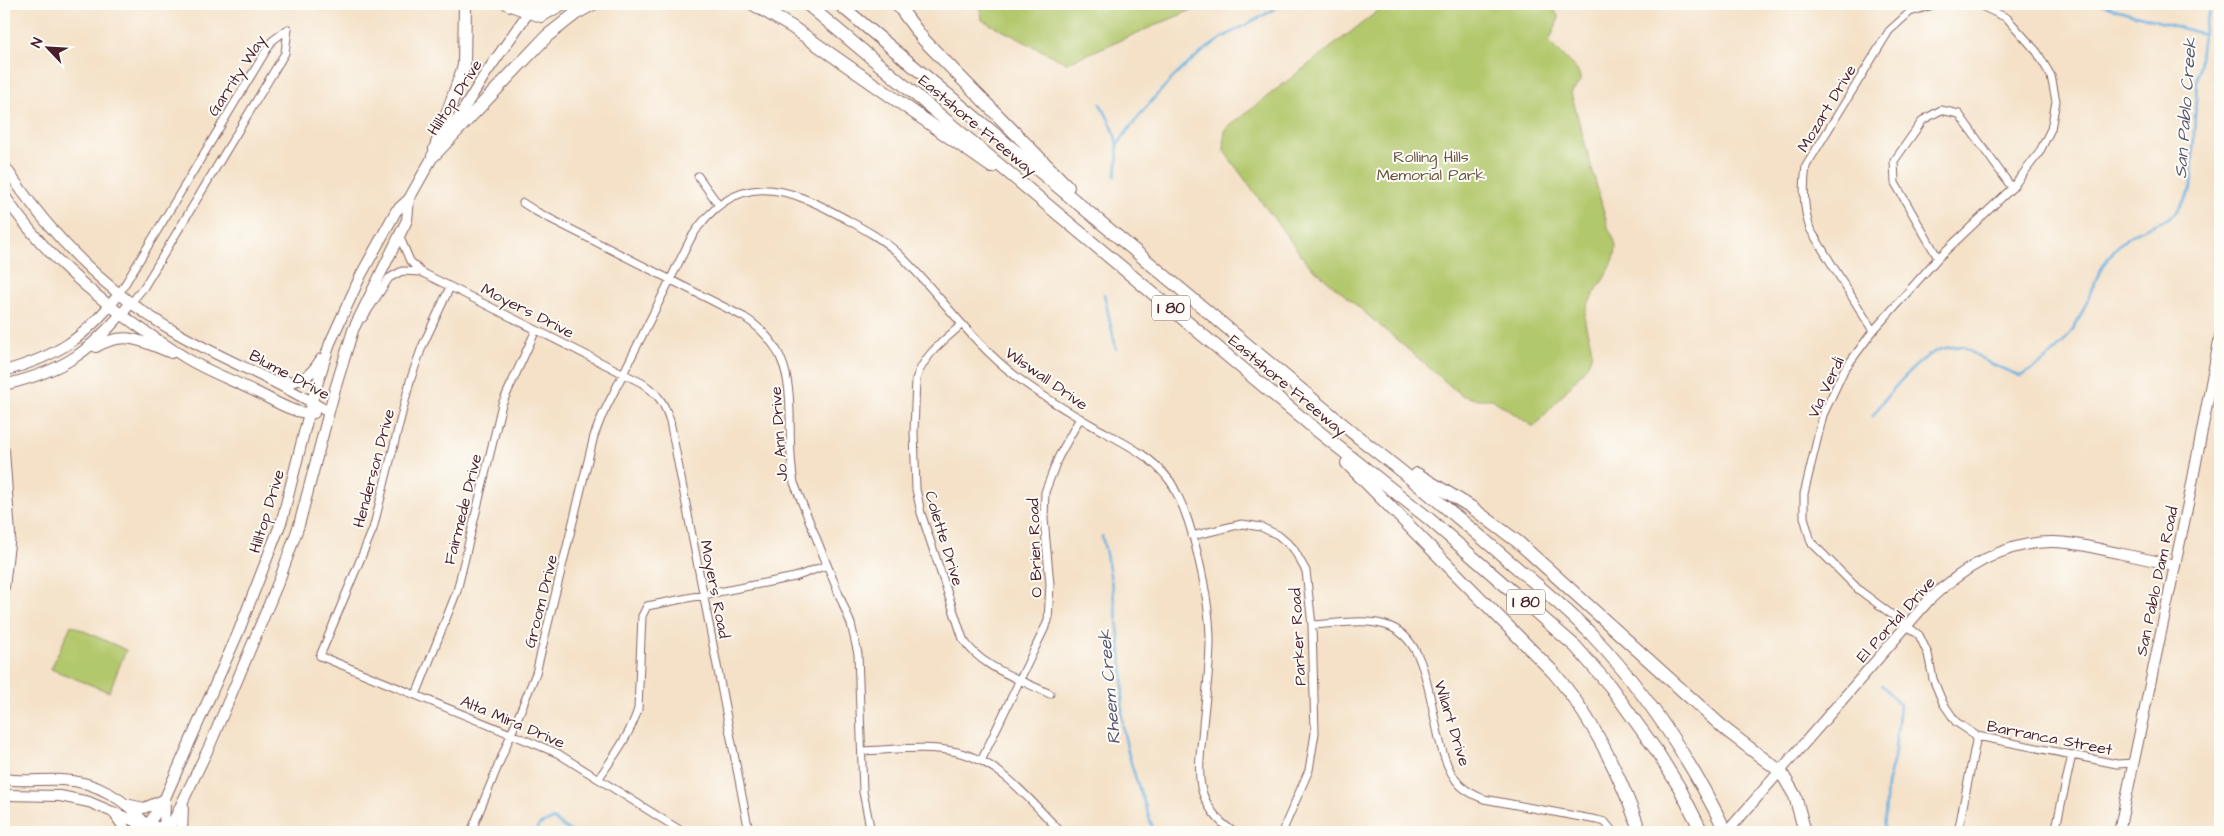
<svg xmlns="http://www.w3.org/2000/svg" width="2224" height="836" font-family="'Architects Daughter',sans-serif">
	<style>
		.green { fill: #b2c86c; stroke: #7e744c }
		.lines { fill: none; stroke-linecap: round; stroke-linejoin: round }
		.stream { stroke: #69b0e0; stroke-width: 2.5 }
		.street-casing { stroke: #866362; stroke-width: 9 }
		.secondary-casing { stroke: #866362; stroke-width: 12 }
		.primary-casing { stroke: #866362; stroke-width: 12 }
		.highway-casing { stroke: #866362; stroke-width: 14 }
		.street { stroke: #fff; stroke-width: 7 }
		.secondary { stroke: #fff; stroke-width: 10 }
		.primary { stroke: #fff; stroke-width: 10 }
		.highway { stroke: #fff; stroke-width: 12 }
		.labels { text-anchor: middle; stroke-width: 4; stroke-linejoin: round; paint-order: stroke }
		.shield { fill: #fdfcf7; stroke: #806168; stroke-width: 1 }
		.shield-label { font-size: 15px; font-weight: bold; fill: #4a1f2b }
		.street-label { font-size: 16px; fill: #4a1f2b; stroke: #fdfcf7 }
		.park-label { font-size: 16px; fill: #69523e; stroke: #fdfcf7 }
		.water-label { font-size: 18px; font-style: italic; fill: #565973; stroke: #fdfcf7 }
	</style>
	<rect width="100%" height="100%" fill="#fdfcf7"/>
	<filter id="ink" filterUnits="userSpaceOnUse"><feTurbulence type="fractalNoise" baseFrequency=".02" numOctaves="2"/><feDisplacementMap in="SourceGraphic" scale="10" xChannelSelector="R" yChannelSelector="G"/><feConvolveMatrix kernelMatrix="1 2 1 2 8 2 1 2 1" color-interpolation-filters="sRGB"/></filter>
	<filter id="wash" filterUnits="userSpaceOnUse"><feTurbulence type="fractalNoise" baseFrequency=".0096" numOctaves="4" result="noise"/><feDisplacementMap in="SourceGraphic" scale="20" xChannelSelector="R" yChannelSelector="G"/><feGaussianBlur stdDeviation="1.12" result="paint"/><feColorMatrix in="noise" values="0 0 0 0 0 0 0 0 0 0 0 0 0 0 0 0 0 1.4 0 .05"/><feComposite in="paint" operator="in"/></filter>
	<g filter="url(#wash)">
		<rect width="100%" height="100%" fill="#f4e1c7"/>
		<!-- green -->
		<path class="green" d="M 980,4 L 1206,4 L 1066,63 L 982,20 Z
			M 1387,4 L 1551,4 L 1559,18 L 1549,42 L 1578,71 L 1581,81 L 1571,93 L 1608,227 C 1611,234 1616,240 1616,248 C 1615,270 1592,291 1586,310 C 1580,328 1598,345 1589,362 C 1577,381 1549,409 1534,427 L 1492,399 L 1475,399 L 1461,395 L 1306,262 L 1224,151 L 1225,129 Z
			M 71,625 L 126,650 L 109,692 L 51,669 Z"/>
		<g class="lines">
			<!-- stream -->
			<path class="stream" d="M 2097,4 L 2203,34
				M 1100,104 C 1115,127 1122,149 1115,176
				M 1118,144 C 1145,106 1179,66 1219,40 C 1239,27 1262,18 1282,4
				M 1104,294 L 1116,349
				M 1873,416 C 1885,397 1920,355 1942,349 C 1949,347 1956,347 1962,346 L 1989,363 L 2020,376 C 2044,364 2065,345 2078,321 C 2092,293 2096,268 2120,244 C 2133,231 2151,227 2167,219 C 2178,213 2185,200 2191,189 L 2197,80 L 2204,28 L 2213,4
				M 1102,536 C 1113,582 1119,629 1123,676 C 1124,693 1120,710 1123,726 C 1128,763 1143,797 1154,832
				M 1882,685 L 1900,705 L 1894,758 L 1887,785 L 1884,832
				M 535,832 L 539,825 L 553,819 L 571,832"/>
		</g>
	</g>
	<g filter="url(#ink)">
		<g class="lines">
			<!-- street casing -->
			<g class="street-casing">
				<path id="street" d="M 1977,4 L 2007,18 L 2037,52 L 2051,76 L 2056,101 L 2051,129 L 2039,153 L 2012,188 L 1938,258 L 1873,331 L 1844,370 L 1823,415 L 1804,494 L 1804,517 L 1811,542 L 1859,590 L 1919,635 L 1928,654 L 1933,679 L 1943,703 L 1956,722 L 1977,736 L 2117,764 L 2133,763
					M 698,176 L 718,204
					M 523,203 L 537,212 L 744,317 C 809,359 782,419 794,483 L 851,624 L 858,654 L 863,792 L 871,832
					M 399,235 L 410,261 L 421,272 L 642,383 C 658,394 664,402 670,421 L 749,832
					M 1938,258 L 1895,183 L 1894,161 L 1923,120 L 1941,110 L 1959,114 L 2012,188
					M 450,287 L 422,347 L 410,381 L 373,529 L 320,656 L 557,753 L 683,832
					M 119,294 L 272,41 L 288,29
					M 131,303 L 144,287 L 285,53 L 288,29
					M 363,318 L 389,278 L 402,271 L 421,272
					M 961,325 C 942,342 924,355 916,379 L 914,432 L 916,489 L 921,513 L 963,639 C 981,668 1020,679 1050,694
					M 1873,331 L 1810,229 C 1803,207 1803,188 1806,166 L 1889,31 L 1910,12 L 1936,4
					M 1192,536 L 1242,524 L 1261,527 L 1278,535 L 1293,548 L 1306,571 L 1312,625 L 1315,733 L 1309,770 L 1282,832
					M 1312,625 C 1337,624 1368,617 1391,627 C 1441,648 1425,751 1461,786 C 1468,792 1476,796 1484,799 L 1597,820 L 1605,822 L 1613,832
					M 416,695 L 457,591 L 502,404 L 536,330
					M 862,751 C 893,750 927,745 957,752 C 1002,762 1031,802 1061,832
					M 981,761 L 1048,621 L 1050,584 L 1044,519 L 1045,492 L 1058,458 L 1080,418
					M 599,778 C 614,756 630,735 638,709 L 642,616 L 647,606 L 795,577 L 827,565
					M 471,832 L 536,673 L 594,436 L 601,418 L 691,238 C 734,169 786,185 846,219 C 864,229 884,240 899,254 C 940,294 971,342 1017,377 C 1041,396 1069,412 1095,427 C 1122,442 1151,455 1170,481 C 1175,488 1179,499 1183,507 C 1197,542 1210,603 1210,641 C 1210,673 1204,706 1202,738 C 1200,754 1198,771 1201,787 C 1205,805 1219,824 1235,832
					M 1958,832 L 1977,736
					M 2055,832 L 2072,755"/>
			</g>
			<!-- secondary casing -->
			<g class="secondary-casing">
				<path id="secondary" d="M 528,13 L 542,8 L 545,4
					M 446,138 L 484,76 L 528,13 L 530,4
					M 4,165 C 49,234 105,292 177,333 C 227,362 280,381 328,412
					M 4,195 C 49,264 117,315 186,358 C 207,371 232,380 254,391 C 272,399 294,415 314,413
					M 96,347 C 126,330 141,341 171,353
					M 4,371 C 58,356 85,338 119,294
					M 280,381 C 300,384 311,376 321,359
					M 4,385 C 67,370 89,352 131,303
					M 4,451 L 10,535 L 4,587
					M 4,779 C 22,782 43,779 62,780 C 96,781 127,800 147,826
					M 4,795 L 60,796 L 89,802 L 148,827 L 171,827
					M 130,805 L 144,808 L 163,800
					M 116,816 L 127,832
					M 144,832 L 165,798 L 238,633 L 282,520 L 312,401 L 330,343 L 361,275 L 396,211 L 409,199 L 437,149
					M 164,832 L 165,799
					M 168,832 L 210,745 L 280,578 L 299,525 L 335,389 L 353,330 L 407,220 L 409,199
					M 182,832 L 183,806
					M 1727,832 L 1929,600 C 1963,568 2005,541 2054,542 C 2076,542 2097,549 2118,553 C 2137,557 2156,561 2174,565"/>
			</g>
			<!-- primary casing -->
			<g class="primary-casing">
				<path id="primary" d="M 2119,832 L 2190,494 L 2220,336"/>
			</g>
			<!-- highway casing -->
			<g class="highway-casing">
				<path id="highway" d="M 508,4 L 541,16 L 562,4
					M 753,4 L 792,27 L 992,167
					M 807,4 L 1309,424 L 1428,518 L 1576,647 L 1610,686 L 1656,750 L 1679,787 L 1702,832
					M 839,4 L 1358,437 C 1412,479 1464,522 1516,567 C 1542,589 1569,611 1592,635 C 1647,693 1691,761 1726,832
					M 897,4 L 923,39 L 1068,187
					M 435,149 L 464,66 L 465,4
					M 433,156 L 547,36 L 575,14 L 593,4
					M 1347,463 L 1554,673 C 1594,720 1620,774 1640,832
					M 1417,474 L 1471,507 L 1518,542 L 1726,730 L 1781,772 L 1795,796 L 1805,832"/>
			</g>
			<!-- street -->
			<use href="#street" class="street"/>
			<!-- secondary -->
			<use href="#secondary" class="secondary"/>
			<!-- primary -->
			<use href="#primary" class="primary"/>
			<!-- highway -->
			<use href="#highway" class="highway"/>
		</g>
	</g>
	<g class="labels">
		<!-- shield labels -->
		<g class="shield">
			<rect x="1152" y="295.5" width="38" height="25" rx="4"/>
			<rect x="1507" y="589.5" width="38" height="25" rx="4"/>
		</g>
		<g class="shield-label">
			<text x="1171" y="313">I 80</text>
			<text x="1526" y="607">I 80</text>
		</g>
		<!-- street labels -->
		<g class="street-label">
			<text transform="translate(236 75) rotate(-57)" y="6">Garrity Way</text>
			<text transform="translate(454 97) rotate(-57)" y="6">Hilltop Drive</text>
			<text transform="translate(1826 108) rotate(-59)" y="6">Mozart Drive</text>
			<text transform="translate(978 125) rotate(40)" y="6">Eastshore Freeway</text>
			<text transform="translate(528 310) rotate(27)" y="6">Moyers Drive</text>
			<text transform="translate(290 374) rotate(28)" y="6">Blume Drive</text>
			<text transform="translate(1047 378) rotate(35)" y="6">Wiswall Drive</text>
			<text transform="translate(1288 385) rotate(40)" y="6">Eastshore Freeway</text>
			<text transform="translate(1825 387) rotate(-65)" y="6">Via Verdi</text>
			<text transform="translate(778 434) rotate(-94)" y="6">Jo Ann Drive</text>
			<text transform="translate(373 468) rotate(-75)" y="6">Henderson Drive</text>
			<text transform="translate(462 509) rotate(-76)" y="6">Fairmede Drive</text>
			<text transform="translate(266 511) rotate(-73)" y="6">Hilltop Drive</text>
			<text transform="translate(945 538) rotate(73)" y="6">Colette Drive</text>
			<text transform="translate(1034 548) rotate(-92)" y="6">O Brien Road</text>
			<text transform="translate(2156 581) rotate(-78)" y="6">San Pablo Dam Road</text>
			<text transform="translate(716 589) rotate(79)" y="6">Moyers Road</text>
			<text transform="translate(540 601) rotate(-76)" y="6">Groom Drive</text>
			<text transform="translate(1895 619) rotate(-48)" y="6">El Portal Drive</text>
			<text transform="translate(1297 637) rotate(-93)" y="6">Parker Road</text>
			<text transform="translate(513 721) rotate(23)" y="6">Alta Mira Drive</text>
			<text transform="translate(1453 723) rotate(73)" y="6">Wilart Drive</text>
			<text transform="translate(2050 737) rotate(11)" y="6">Barranca Street</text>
		</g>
		<!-- park labels -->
		<g class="park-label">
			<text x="1431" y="162">Rolling Hills<tspan x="1431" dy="18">Memorial Park</tspan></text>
		</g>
		<!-- water labels -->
		<g class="water-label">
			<text transform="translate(2185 108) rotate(-86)" y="6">San Pablo Creek</text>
			<text transform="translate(1109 687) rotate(-95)" y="6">Rheem Creek</text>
		</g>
	</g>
	<!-- margin -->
	<rect width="2224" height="836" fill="none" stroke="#fdfcf7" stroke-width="20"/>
	<!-- north arrow -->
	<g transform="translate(48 48) rotate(295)" stroke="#fdfcf7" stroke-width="4" paint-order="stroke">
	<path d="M0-4L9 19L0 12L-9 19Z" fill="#4a1f2b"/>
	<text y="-8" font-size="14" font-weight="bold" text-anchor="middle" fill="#4a1f2b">N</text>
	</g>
</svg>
